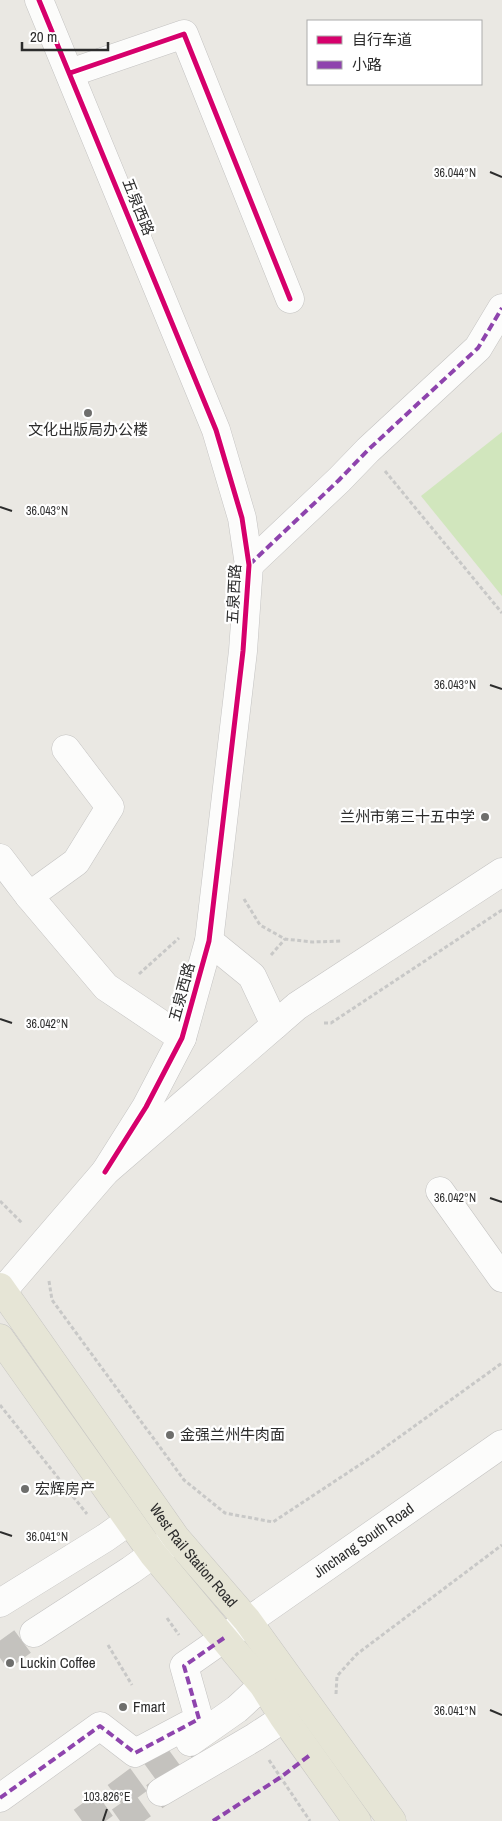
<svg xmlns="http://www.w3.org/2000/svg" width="502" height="1821" font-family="'Archivo Narrow','Noto Sans SC',sans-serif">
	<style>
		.pitch { fill: #d1e6bd }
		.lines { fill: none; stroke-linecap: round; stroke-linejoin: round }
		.minor-tunnel { stroke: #c4c2be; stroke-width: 28; stroke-dasharray: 28 14; stroke-linecap: butt }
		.minor-casing { stroke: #c4c3c2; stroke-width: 29 }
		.major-casing { stroke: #c6c5c2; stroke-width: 29 }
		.path { stroke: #c8c8c7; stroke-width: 3; stroke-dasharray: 4 2.5; stroke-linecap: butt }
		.minor { stroke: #fcfcfb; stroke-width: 28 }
		.major { stroke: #e6e5d6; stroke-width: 28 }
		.quiet { stroke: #8e44ad; stroke-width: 4; stroke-dasharray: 8 4; stroke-linecap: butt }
		.cycleway-casing { stroke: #fff; stroke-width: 8 }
		.cycleway { stroke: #d6006c; stroke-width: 5 }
		.ticks { fill: none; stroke: #2c2c2c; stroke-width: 2 }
		.poi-dot { fill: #6e6e6c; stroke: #fff; stroke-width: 2 }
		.labels { text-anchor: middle; stroke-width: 4.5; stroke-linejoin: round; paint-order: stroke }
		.street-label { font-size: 15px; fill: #2c2c2c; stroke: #fff }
		.poi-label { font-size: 15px; fill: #2c2c2c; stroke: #fff; text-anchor: start }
		.ticks-label { font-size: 12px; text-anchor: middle; fill: #2c2c2c; stroke: #fff; stroke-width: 4.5; stroke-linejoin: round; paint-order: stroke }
	</style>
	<rect width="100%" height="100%" fill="#eae8e3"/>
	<!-- pitch -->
	<path class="pitch" d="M 502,432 L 502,596 L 421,496 Z"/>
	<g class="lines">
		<!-- minor-tunnel -->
		<path class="minor-tunnel" d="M 0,1658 L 34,1633
			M 82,1821 L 190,1742
			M 120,1821 L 161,1792"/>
		<!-- minor casing -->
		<g class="minor-casing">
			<g id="minor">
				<path d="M 39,0 L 216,430 L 242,518 L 249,565 L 243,651 L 209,941 L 182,1038 L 146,1107 L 105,1172"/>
				<path d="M 70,73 L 184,34 L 290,299"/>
				<path d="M 249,565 L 339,480 L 368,450 L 478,348 L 502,308"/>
				<path d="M 0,858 L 29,896 L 106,987 L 182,1038"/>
				<path d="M 29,896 L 76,862 L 110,807 L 66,749"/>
				<path d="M 209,941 L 252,976 L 275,1025"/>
				<path d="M 440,1191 L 502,1278"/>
				<path d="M 0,1294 L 105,1172 L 297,1006 L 502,872"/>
				<path d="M 0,1603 L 105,1538 L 129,1521"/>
				<path d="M 34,1633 L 131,1570 L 173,1540"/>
				<path d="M 190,1742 L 237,1709 L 263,1685 L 282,1672"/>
				<path d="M 161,1792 L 255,1737 L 284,1718"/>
				<path id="s1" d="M 0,1798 L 100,1726 L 135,1753 L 199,1719 L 184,1666 L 502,1444"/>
			</g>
		</g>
		<!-- major casing -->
		<g class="major-casing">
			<g id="major">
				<path id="s2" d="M 0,1287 L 176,1538 L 247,1620 L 392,1821"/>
				<path d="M 0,1338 L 153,1554 L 263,1685 L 284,1718 L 357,1821"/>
			</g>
		</g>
		<!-- path -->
		<path class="path" d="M 385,471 L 502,613
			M 244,899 L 260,925 L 285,939 L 312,942 L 342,941
			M 271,955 L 285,939
			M 139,974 L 179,938
			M 324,1023 L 331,1023 L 502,910
			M 0,1201 L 23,1224
			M 49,1281 L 52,1300 L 184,1480 L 225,1513 L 273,1522 L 373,1456 L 502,1363
			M 0,1405 L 87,1514
			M 167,1618 L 179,1635
			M 108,1645 L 132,1685
			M 336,1694 L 337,1676 L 357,1654 L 502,1545
			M 269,1760 L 310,1821"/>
		<!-- minor -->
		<use href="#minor" class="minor"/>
		<!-- major -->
		<use href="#major" class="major"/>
		<!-- quiet -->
		<path class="quiet" d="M 249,565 L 339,480 L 368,450 L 478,348 L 502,308
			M 0,1798 L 100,1726 L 135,1753 L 199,1719 L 184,1666 L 224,1638
			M 213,1821 L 281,1777 L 310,1755"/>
		<!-- cycleway casing -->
		<g class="cycleway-casing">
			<path id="cycleway" d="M 39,0 L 216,430 L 242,518 L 249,565 L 243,651 L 209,941 L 182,1038 L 146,1107 L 105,1172
				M 70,73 L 184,34 L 290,299"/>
		</g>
		<!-- cycleway -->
		<use href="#cycleway" class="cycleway"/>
	</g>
	<!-- ticks -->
	<path class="ticks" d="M 490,172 L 502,177M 0,507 L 12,511M 490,685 L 502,689M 0,1019 L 12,1023M 490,1198 L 502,1202M 0,1532 L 12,1536M 490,1710 L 502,1715M 103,1821 L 107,1809"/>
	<!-- markers -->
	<g class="poi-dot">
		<circle cx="88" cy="413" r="5"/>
		<circle cx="485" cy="817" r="5"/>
		<circle cx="170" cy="1435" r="5"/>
		<circle cx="25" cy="1489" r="5"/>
		<circle cx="10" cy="1663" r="5"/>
		<circle cx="123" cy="1707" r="5"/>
	</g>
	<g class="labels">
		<!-- street labels -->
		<g class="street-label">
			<text transform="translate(138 207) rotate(68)" y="5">五泉西路</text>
			<text transform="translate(234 594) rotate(-87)" y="5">五泉西路</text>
			<text transform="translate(182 992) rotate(-75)" y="5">五泉西路</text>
			<text dy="5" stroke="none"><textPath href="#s1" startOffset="514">Jinchang South Road</textPath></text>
			<text dy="5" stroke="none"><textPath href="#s2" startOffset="331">West Rail Station Road</textPath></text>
		</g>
		<!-- poi labels -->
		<g class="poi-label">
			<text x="88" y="435" text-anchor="middle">文化出版局办公楼</text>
			<text x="475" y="822" text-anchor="end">兰州市第三十五中学</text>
			<text x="180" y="1440">金强兰州牛肉面</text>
			<text x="35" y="1494">宏辉房产</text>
			<text x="20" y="1668">Luckin Coffee</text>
			<text x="133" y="1712">Fmart</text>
		</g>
	</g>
	<g class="ticks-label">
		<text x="455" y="177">36.044°N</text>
		<text x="47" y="515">36.043°N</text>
		<text x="455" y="689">36.043°N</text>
		<text x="47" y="1028">36.042°N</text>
		<text x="455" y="1202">36.042°N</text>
		<text x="47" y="1541">36.041°N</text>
		<text x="455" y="1715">36.041°N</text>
		<text x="107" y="1801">103.826°E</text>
	</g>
	<!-- legend -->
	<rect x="307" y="20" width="175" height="65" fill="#ffffff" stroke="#ababab"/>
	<rect x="317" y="36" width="25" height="8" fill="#d6006c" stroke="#ababab"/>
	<text x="352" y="45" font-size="15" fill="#2c2c2c">自行车道</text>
	<rect x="317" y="61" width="25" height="8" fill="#8e44ad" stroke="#ababab"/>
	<text x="352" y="70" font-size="15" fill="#2c2c2c">小路</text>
	<!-- scale -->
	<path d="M22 42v8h86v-8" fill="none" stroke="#2c2c2c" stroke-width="2.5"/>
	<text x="30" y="42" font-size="15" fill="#2c2c2c" stroke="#ffffff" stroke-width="4" paint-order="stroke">20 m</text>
</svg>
